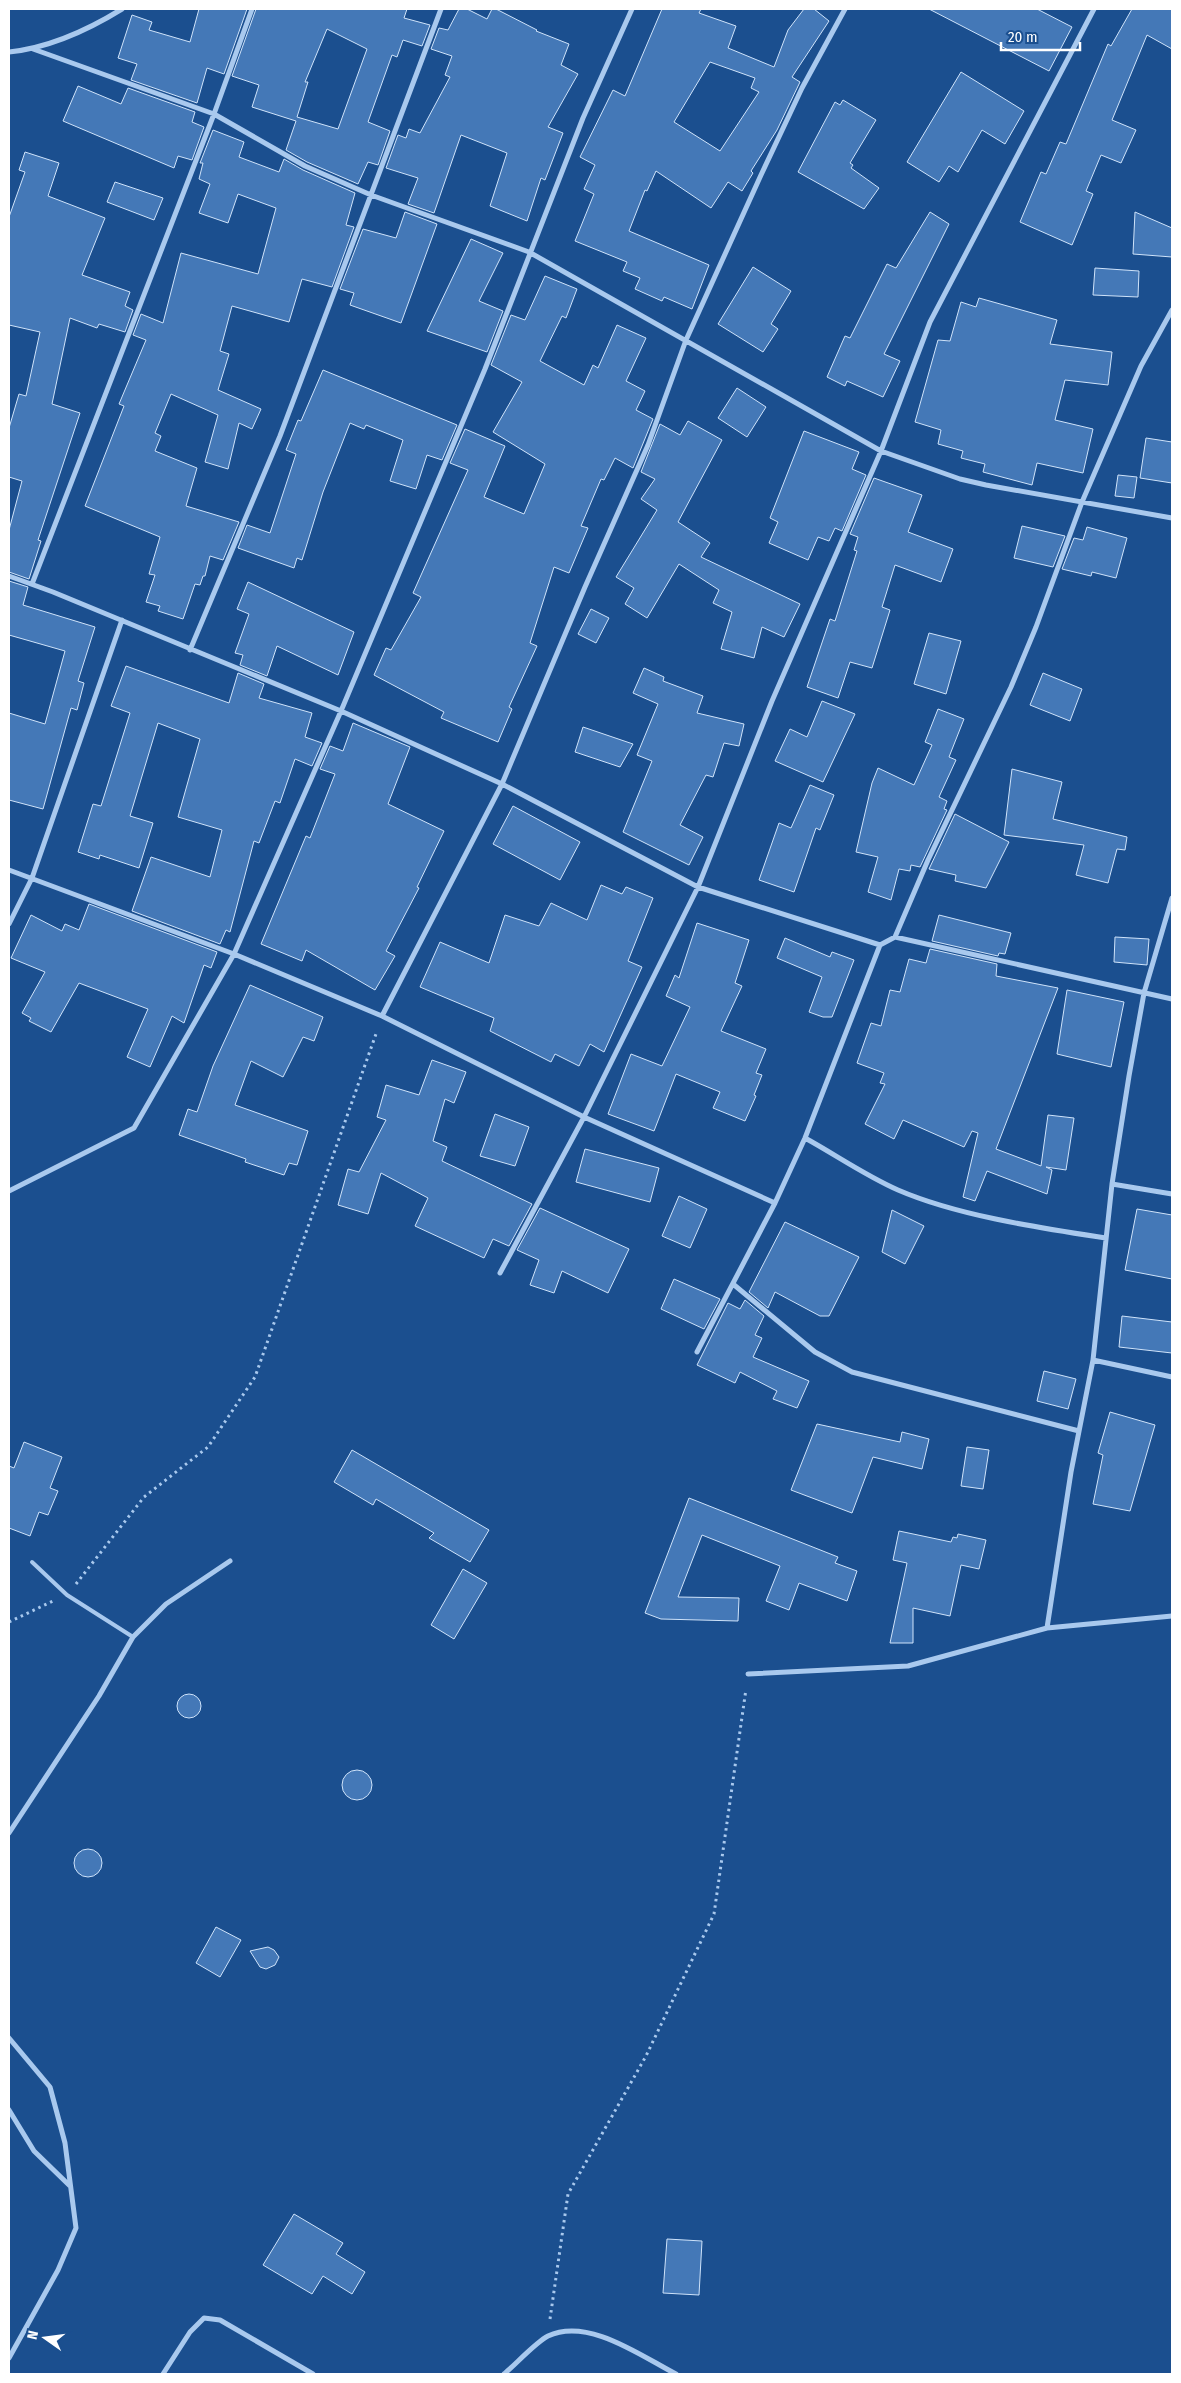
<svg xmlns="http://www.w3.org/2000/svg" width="1181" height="2383" font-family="'Fira Sans Condensed',sans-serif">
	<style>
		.building { fill: #4478b7; stroke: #cfe3fa; fill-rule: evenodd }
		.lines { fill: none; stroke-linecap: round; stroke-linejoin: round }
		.path { stroke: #a9c9ee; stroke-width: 3; stroke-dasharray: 2.5 4; stroke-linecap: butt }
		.lane { stroke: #a9c9ee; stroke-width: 4 }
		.street { stroke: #a9c9ee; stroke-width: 5 }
	</style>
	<rect width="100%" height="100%" fill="#1b4f8f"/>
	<!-- building -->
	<path class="building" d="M 199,9 L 247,9 L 224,74 L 207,68 L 197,103 L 131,80 L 137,64 L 118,58 L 132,15 L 152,22 L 149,30 L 190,42 Z
		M 256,9 L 407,9 L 404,18 L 430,25 L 422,46 L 403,40 L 397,57 L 392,55 L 368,122 L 390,131 L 378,165 L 368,162 L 358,184 L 307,162 L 286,150 L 296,121 L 252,107 L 259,85 L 232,76 ZM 327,29 L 367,49 L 338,129 L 297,117 L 308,82 L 305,82 Z
		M 459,9 L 467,9 L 487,19 L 492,9 L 496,9 L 537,30 L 536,31 L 569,44 L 561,65 L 578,74 L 548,127 L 563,133 L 545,180 L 541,178 L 527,221 L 490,206 L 507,153 L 461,135 L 434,213 L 408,204 L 418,178 L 386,168 L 398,135 L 406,138 L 409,129 L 420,133 L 450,77 L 445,75 L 452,56 L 431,49 L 439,28 L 448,30 Z
		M 662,9 L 701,9 L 699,13 L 736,26 L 728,48 L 774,67 L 788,30 L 804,9 L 814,9 L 829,21 L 792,77 L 800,82 L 777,130 L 751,171 L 753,173 L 742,191 L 728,182 L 711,208 L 656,171 L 647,191 L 645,190 L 629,231 L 709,265 L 692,309 L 664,297 L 662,301 L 635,289 L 640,278 L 623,271 L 627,262 L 575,241 L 594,194 L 584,189 L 595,165 L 580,157 L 613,90 L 625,96 ZM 710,62 L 755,78 L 751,88 L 759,92 L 720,151 L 674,122 Z
		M 929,9 L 1037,9 L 1072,27 L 1049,71 Z
		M 1132,9 L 1172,9 L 1172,49 L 1147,35 L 1112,120 L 1136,130 L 1121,163 L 1101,155 L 1086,191 L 1093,194 L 1072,245 L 1020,222 L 1041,172 L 1046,174 L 1060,142 L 1066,144 L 1108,44 L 1111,46 Z
		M 961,72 L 1024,111 L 1005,144 L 982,130 L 958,172 L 949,166 L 939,182 L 907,162 Z
		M 78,86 L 121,104 L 128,88 L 195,112 L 192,122 L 204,127 L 192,160 L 178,156 L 174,168 L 63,121 Z
		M 843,100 L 876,120 L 850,163 L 853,165 L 851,168 L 879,188 L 864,209 L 798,172 L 835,102 L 840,105 Z
		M 213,130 L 244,142 L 239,157 L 279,172 L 284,159 L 303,170 L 355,193 L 346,225 L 354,227 L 332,287 L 302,279 L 289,322 L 232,306 L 220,351 L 229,354 L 218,390 L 261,409 L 252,429 L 239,423 L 228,469 L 205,462 L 218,415 L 171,394 L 155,433 L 161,436 L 155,451 L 197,468 L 186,506 L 239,522 L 223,560 L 210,556 L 205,576 L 203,576 L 200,585 L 195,584 L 183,619 L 158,611 L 160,606 L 146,602 L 155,575 L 149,574 L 160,537 L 85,506 L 124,406 L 119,404 L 146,340 L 133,335 L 141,314 L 163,323 L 181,253 L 258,274 L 276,208 L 238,194 L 228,223 L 199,213 L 210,184 L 199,179 L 203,163 L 200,163 Z
		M 25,152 L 59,163 L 48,196 L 105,218 L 82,275 L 130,292 L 125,306 L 133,310 L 125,332 L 99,324 L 97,328 L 70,318 L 52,404 L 80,413 L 38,540 L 41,541 L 29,579 L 9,572 L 9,530 L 22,481 L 9,477 L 9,428 L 19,394 L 26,396 L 40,332 L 9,325 L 9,217 L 25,172 L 19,170 Z
		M 115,182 L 163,198 L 154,220 L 107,202 Z
		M 405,212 L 437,224 L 401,323 L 350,305 L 354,293 L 340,289 L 363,229 L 396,238 Z
		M 930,212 L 949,224 L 884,354 L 900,361 L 883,397 L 847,381 L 845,386 L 827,377 L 845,336 L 850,338 L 887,264 L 896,268 Z
		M 1135,212 L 1172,228 L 1172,257 L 1133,254 Z
		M 471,239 L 503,253 L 479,301 L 503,311 L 487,352 L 427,331 Z
		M 753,267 L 791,291 L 771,324 L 778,329 L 763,352 L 718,324 Z
		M 1095,268 L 1139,271 L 1138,297 L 1093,295 Z
		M 545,276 L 577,289 L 566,318 L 562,316 L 540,361 L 584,385 L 593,365 L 598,368 L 617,325 L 646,338 L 626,381 L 645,391 L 636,410 L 653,419 L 633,468 L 615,458 L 604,480 L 601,479 L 581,526 L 588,528 L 569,573 L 554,567 L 530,643 L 537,646 L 509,707 L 512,709 L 498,742 L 441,718 L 444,712 L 374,675 L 386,648 L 391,650 L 421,597 L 413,593 L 468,470 L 450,463 L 465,429 L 505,446 L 484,497 L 524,514 L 545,464 L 493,432 L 522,382 L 491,365 L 511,315 L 525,320 Z
		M 979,298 L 1057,320 L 1050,344 L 1112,352 L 1108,385 L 1065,380 L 1055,420 L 1093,429 L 1083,473 L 1037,463 L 1032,485 L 983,472 L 985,464 L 961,458 L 963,451 L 938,444 L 941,430 L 915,422 L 938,340 L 950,341 L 961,302 L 976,307 Z
		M 323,370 L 457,425 L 442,460 L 427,455 L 416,489 L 390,481 L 403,440 L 366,425 L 364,429 L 350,423 L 323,492 L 302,560 L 297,558 L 294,568 L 238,548 L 247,525 L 270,533 L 296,454 L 286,450 L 298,420 L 301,421 Z
		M 737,388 L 766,407 L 747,437 L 718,418 Z
		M 688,421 L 722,440 L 678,522 L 710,543 L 701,557 L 800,604 L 784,637 L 762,627 L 754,658 L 721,649 L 732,612 L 713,603 L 719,590 L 679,564 L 647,618 L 625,604 L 634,588 L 616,577 L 657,510 L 641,499 L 655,479 L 641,472 L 660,424 L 680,435 Z
		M 804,431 L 859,452 L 852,469 L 866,475 L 842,531 L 835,528 L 829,541 L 818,537 L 808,560 L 769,543 L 778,522 L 770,518 Z
		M 1146,438 L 1172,442 L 1172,483 L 1140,478 Z
		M 1118,475 L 1137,477 L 1134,498 L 1115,496 Z
		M 874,478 L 922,495 L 908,532 L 953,549 L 941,582 L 895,565 L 882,607 L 890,610 L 872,668 L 850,662 L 838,698 L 807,687 L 830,619 L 835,621 L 857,551 L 854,550 L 858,537 L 850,534 Z
		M 1022,526 L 1065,536 L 1053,567 L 1014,558 Z
		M 1087,527 L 1127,538 L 1116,578 L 1092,572 L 1091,576 L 1062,569 L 1074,538 L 1083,540 Z
		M 9,581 L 28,587 L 23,605 L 95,627 L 78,681 L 84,683 L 77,710 L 71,708 L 43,809 L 9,800 L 9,713 L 45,724 L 65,651 L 9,635 Z
		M 248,582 L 354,632 L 338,675 L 277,646 L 267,676 L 240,665 L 243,655 L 235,653 L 249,614 L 237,609 Z
		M 591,609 L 609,618 L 596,643 L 578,634 Z
		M 929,633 L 961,641 L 946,694 L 914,684 Z
		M 126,666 L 229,703 L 238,673 L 264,684 L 259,698 L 312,713 L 305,737 L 322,743 L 312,766 L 295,759 L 280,803 L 275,801 L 259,843 L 254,841 L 230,932 L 226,930 L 220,944 L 132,911 L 151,857 L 210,877 L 222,830 L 178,817 L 200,739 L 158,723 L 130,816 L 153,823 L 139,868 L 100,855 L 99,859 L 78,852 L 93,804 L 101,806 L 130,713 L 111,706 Z
		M 644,668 L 664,677 L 663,681 L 703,696 L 697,713 L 744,724 L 739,746 L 724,743 L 713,777 L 706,775 L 680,825 L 703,837 L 689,865 L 623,832 L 652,761 L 637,755 L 658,704 L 633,693 Z
		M 1043,673 L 1082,689 L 1070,721 L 1030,705 Z
		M 822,701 L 855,714 L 823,782 L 775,761 L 790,729 L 807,737 Z
		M 938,709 L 964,719 L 949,757 L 956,760 L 939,797 L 947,801 L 944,809 L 947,810 L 920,867 L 911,865 L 910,871 L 899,869 L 891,900 L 868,892 L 878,857 L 856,852 L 872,783 L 878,768 L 914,785 L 932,745 L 925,742 Z
		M 353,723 L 410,747 L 388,804 L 444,831 L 417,887 L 419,888 L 386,951 L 395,956 L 375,990 L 306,950 L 302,961 L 261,944 L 306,836 L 310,838 L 335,774 L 320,769 L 330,746 L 343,751 Z
		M 583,727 L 633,744 L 620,767 L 575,752 Z
		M 1012,769 L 1062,782 L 1053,819 L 1127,837 L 1125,850 L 1117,849 L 1108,883 L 1076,875 L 1084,845 L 1004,835 Z
		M 810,785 L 834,795 L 820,830 L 816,828 L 794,892 L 759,880 L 779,823 L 791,828 Z
		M 513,806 L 580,842 L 560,880 L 493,844 Z
		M 955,814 L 1009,842 L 986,888 L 955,881 L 956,875 L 929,869 Z
		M 601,885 L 622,894 L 626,887 L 653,898 L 628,961 L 642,967 L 604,1052 L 590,1044 L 579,1066 L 555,1054 L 551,1062 L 490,1031 L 494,1018 L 420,987 L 440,942 L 489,963 L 505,915 L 539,926 L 551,903 L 587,920 Z
		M 89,904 L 217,952 L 211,968 L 204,965 L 184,1023 L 172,1016 L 150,1067 L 127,1057 L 148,1009 L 79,983 L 51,1032 L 29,1021 L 31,1018 L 22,1013 L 45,972 L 11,958 L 31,915 L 62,931 L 65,924 L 79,930 Z
		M 939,915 L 1011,933 L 1005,954 L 999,953 L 998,956 L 932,941 Z
		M 697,923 L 749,940 L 735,983 L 742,986 L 721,1031 L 766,1049 L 756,1073 L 762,1075 L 754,1095 L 756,1096 L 745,1121 L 713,1108 L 720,1092 L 676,1074 L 654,1131 L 608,1114 L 631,1054 L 662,1066 L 690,1007 L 666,996 L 675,975 L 679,978 Z
		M 1115,937 L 1149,939 L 1147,965 L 1114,962 Z
		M 785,938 L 830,957 L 832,952 L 854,960 L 832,1017 L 823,1017 L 809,1012 L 822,977 L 777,958 Z
		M 930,949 L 997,964 L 996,976 L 1058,988 L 996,1149 L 1041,1166 L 1048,1115 L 1074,1118 L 1066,1170 L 1046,1167 L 1052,1170 L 1047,1194 L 987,1171 L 975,1201 L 963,1197 L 978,1133 L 972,1131 L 964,1147 L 903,1120 L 894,1139 L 865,1124 L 885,1084 L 880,1083 L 884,1073 L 857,1063 L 871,1023 L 881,1026 L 890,990 L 900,992 L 909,959 L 926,963 Z
		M 250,985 L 323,1017 L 314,1041 L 303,1037 L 283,1077 L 251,1061 L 235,1105 L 308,1131 L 297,1165 L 289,1163 L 284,1175 L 245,1162 L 246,1159 L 179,1135 L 188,1109 L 197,1112 L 213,1066 Z
		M 1067,990 L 1124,1002 L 1111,1067 L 1057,1054 Z
		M 432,1060 L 466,1072 L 454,1103 L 445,1099 L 433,1141 L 447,1147 L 442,1161 L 532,1204 L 509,1246 L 493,1239 L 484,1258 L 415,1226 L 428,1198 L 381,1173 L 368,1214 L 338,1205 L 348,1169 L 359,1172 L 386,1120 L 377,1117 L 386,1085 L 419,1095 Z
		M 495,1114 L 529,1127 L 515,1166 L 480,1156 Z
		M 585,1149 L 659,1168 L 650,1202 L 576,1182 Z
		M 679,1196 L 707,1209 L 690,1248 L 662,1236 Z
		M 540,1208 L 629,1249 L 608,1293 L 562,1271 L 554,1293 L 530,1285 L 539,1260 L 517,1250 Z
		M 1137,1209 L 1172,1215 L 1172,1279 L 1125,1270 Z
		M 892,1210 L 924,1226 L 905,1264 L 882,1252 Z
		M 785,1222 L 859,1257 L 829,1316 L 820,1316 L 775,1292 L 768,1308 L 749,1292 Z
		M 674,1279 L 720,1299 L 704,1329 L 661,1309 Z
		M 745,1300 L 764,1316 L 755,1335 L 762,1338 L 753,1357 L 809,1381 L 797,1408 L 773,1399 L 777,1391 L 740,1372 L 735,1383 L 697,1365 L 728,1303 L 740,1309 Z
		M 1122,1316 L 1172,1322 L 1172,1353 L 1119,1347 Z
		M 1044,1371 L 1076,1379 L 1068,1409 L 1037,1401 Z
		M 1110,1412 L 1155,1425 L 1130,1511 L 1093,1504 L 1103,1455 L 1098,1453 Z
		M 817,1424 L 900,1442 L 902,1432 L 929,1439 L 922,1469 L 873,1457 L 852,1513 L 791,1490 Z
		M 24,1442 L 62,1457 L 50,1488 L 58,1491 L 48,1515 L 39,1512 L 30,1536 L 9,1528 L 9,1466 L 14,1468 Z
		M 967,1447 L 989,1450 L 983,1489 L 961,1486 Z
		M 352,1450 L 489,1530 L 470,1562 L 429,1538 L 434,1533 L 376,1499 L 373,1505 L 334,1482 Z
		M 689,1498 L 838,1557 L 835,1563 L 857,1571 L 847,1601 L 799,1583 L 789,1610 L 766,1601 L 780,1566 L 702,1535 L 678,1597 L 739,1598 L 738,1621 L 661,1619 L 645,1613 Z
		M 899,1531 L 951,1542 L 953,1537 L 957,1538 L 958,1534 L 986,1540 L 979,1569 L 961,1565 L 950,1616 L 913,1608 L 913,1643 L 890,1643 L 907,1563 L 893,1560 Z
		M 463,1569 L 487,1583 L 454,1639 L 431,1625 Z
		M177 1706a12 12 0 1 1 24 0a12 12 0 1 1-24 0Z
		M342 1785a15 15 0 1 1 30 0a15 15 0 1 1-30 0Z
		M74 1863a14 14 0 1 1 28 0a14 14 0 1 1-28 0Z
		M 216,1927 L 241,1940 L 220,1977 L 196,1963 Z
		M 268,1947 L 274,1950 L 279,1957 L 275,1965 L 266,1969 L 260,1967 L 250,1951 Z
		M 294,2214 L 343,2243 L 336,2254 L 365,2272 L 352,2294 L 323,2276 L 312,2294 L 263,2265 Z
		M 667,2239 L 702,2241 L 699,2295 L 663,2293 Z"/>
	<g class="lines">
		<!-- path -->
		<path class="path" d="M 76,1584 L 144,1497 L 208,1447 L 255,1377 L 377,1031
			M 9,1622 L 53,1601
			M 550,2319 L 568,2194 L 646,2056 L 714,1914 L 746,1689"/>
		<!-- lane -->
		<path class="lane" d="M 32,1562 L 67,1595 L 133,1637"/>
		<!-- street -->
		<path class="street" d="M 33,49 L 214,114 L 305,166 L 371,195 L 529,252 L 881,451 L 960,479 L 986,485 L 1172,518
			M 9,52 C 48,48 88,30 122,9
			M 9,576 L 53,592 L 341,711 L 502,784 L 698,887 L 880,945
			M 32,584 L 214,114 L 252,9
			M 190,650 L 280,436 L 441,9
			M 9,870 L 234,954 L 382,1016 L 584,1117 L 775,1203 L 805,1138 L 880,945 L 895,937 L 928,860 L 1011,687 L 1036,627 L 1082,502 L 1141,366 L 1172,310
			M 9,924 L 32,878 L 122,620
			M 895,937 L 1172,999
			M 382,1016 L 502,784 L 585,587 L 648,445 L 686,340 L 761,175 L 802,88 L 845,9
			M 805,1138 C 836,1155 866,1176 898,1190 C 958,1216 1041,1228 1106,1238
			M 1112,1184 L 1172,1194
			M 9,1191 L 134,1128 L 234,954 L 341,711 L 485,369 L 583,118 L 632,9
			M 500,1273 L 584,1117 L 698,887 L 772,701 L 881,451 L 930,322 L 1094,9
			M 733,1284 L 815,1352 L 852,1372 L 1079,1431
			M 697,1352 L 775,1203
			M 1093,1360 L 1172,1377
			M 1047,1628 L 1071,1472 L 1093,1360 L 1112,1184 L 1129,1076 L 1144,993 L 1172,898
			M 748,1674 L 908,1666 L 1047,1628 L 1172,1616
			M 9,1833 L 99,1696 L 133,1637 L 166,1604 L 230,1561
			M 9,2038 L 50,2087 L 65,2143 L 76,2228 L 58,2270 L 9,2358
			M 9,2110 L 34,2151 L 70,2186
			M 163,2374 L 190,2332 L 204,2318 L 220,2320 L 313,2374
			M 504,2374 C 515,2365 536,2342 548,2336 C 588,2317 641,2356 676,2374"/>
	</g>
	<!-- border -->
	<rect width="1181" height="2383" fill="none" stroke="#ffffff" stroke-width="20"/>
	<!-- north arrow -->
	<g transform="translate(45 2338) rotate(284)" stroke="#1b4f8f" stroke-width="4" paint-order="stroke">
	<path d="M0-4L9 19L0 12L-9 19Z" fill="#ffffff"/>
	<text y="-8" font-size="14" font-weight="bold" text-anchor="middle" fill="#ffffff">N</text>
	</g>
	<!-- scale -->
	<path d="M1001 42v8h79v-8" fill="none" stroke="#ffffff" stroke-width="2.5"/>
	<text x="1008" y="42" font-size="15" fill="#ffffff" stroke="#1b4f8f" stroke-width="4" paint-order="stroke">20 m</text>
</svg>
